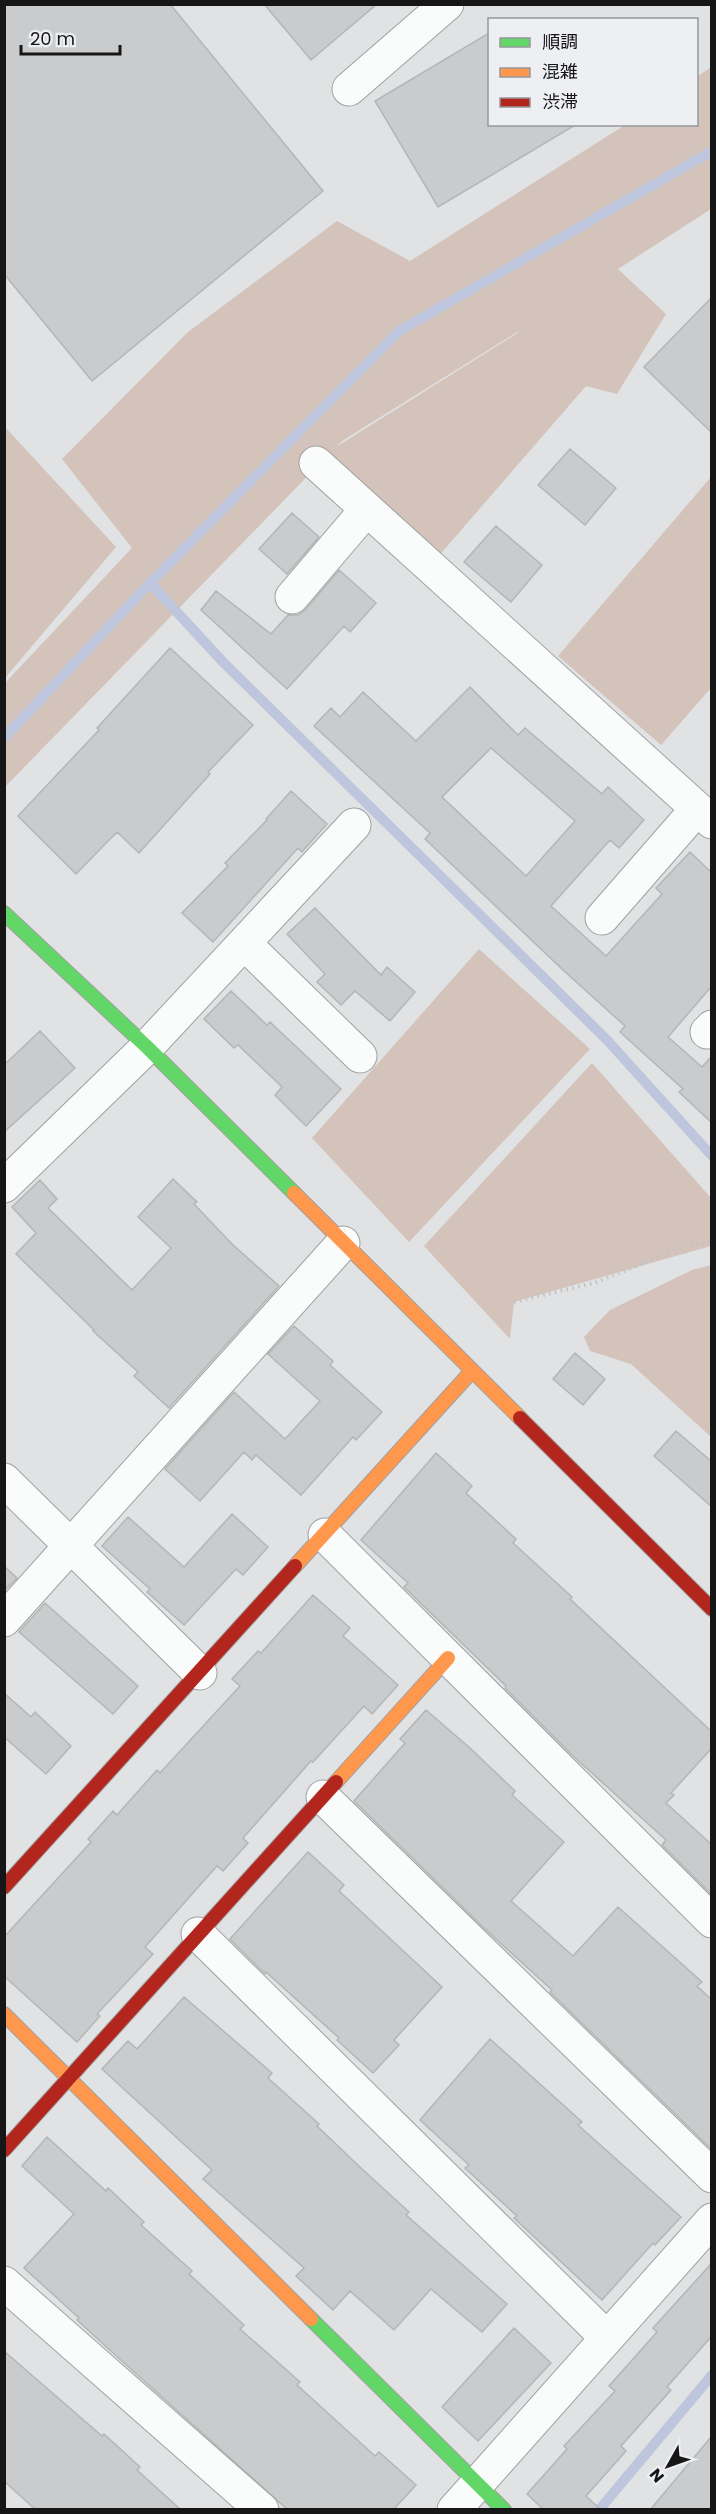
<svg xmlns="http://www.w3.org/2000/svg" width="716" height="2514" font-family="Poppins,'Noto Sans JP',sans-serif">
	<style>
		.green { fill: #d3c3ba; fill-rule: evenodd }
		.lines { fill: none; stroke-linecap: round; stroke-linejoin: round }
		.stream { stroke: #bec6dd; stroke-width: 10 }
		.building { fill: #cacbcc; stroke: #b4b5b6; stroke-width: 1.5; fill-rule: evenodd }
		.street-casing { stroke: #a0a1a2; stroke-width: 35 }
		.fast-casing { stroke: #a0a1a2; stroke-width: 16 }
		.slow-casing { stroke: #a0a1a2; stroke-width: 16 }
		.jam-casing { stroke: #a0a1a2; stroke-width: 16 }
		.path { stroke: #c2c2c2; stroke-width: 4; stroke-dasharray: 1.5 4.5; stroke-linecap: butt }
		.street { stroke: #fafbfb; stroke-width: 33 }
		.fast { stroke: #63d668; stroke-width: 14 }
		.slow { stroke: #ff974d; stroke-width: 14 }
		.jam { stroke: #b3261e; stroke-width: 14 }
	</style>
	<rect width="100%" height="100%" fill="#e1e2e3"/>
	<!-- green -->
	<path class="green" d="M 711,67 L 711,209 L 618,269 L 666,314 L 617,394 L 586,386 L 430,566 L 322,468 L 331,452 L 5,787 L 5,683 L 132,548 L 62,459 L 188,332 L 337,221 L 410,261 L 625,125 L 696,124 L 697,77 ZM 519,331 L 519,332 L 336,447 L 342,441 Z
		M 5,427 L 116,547 L 5,678 Z
		M 711,477 L 711,688 L 661,745 L 558,656 Z
		M 479,949 L 590,1049 L 409,1242 L 312,1138 Z
		M 592,1063 L 711,1198 L 711,1246 L 514,1302 L 510,1339 L 424,1246 Z
		M 711,1265 L 712,1265 L 711,1437 L 631,1364 L 590,1351 L 584,1337 L 610,1310 L 692,1270 Z"/>
	<g class="lines">
		<!-- stream -->
		<path class="stream" d="M 150,583 L 223,662 L 607,1040 L 712,1156
			M 4,738 L 150,583 L 399,331 L 712,151
			M 599,2510 L 712,2375"/>
	</g>
	<!-- building -->
	<path class="building" d="M 4,4 L 170,4 L 323,191 L 92,381 L 4,274 Z
		M 264,4 L 377,4 L 311,60 Z
		M 489,33 L 489,124 L 577,124 L 438,207 L 375,101 Z
		M 711,298 L 711,432 L 644,367 Z
		M 570,449 L 616,488 L 585,525 L 538,485 Z
		M 292,513 L 319,537 L 287,574 L 259,549 Z
		M 496,526 L 542,565 L 511,602 L 464,562 Z
		M 339,570 L 376,603 L 350,632 L 344,626 L 287,689 L 201,610 L 216,591 L 271,634 L 288,615 L 298,615 L 306,609 Z
		M 170,648 L 253,725 L 208,772 L 210,774 L 139,853 L 117,832 L 76,874 L 18,816 L 99,730 L 97,728 Z
		M 470,687 L 518,735 L 525,728 L 602,794 L 608,787 L 644,820 L 619,848 L 610,840 L 551,906 L 606,956 L 662,894 L 656,888 L 690,852 L 711,872 L 711,987 L 668,1037 L 702,1067 L 711,1057 L 711,1122 L 679,1092 L 683,1089 L 620,1032 L 625,1026 L 563,970 L 425,839 L 430,833 L 314,726 L 331,708 L 340,717 L 363,692 L 416,741 ZM 491,748 L 575,821 L 526,876 L 442,797 Z
		M 291,791 L 327,824 L 302,852 L 298,848 L 213,942 L 182,913 L 228,866 L 225,863 L 267,820 L 266,819 Z
		M 315,908 L 381,975 L 387,967 L 415,992 L 390,1021 L 355,991 L 341,1005 L 317,982 L 325,974 L 287,934 Z
		M 231,991 L 267,1025 L 270,1022 L 341,1089 L 306,1126 L 275,1095 L 282,1087 L 238,1045 L 234,1048 L 204,1019 Z
		M 40,1031 L 75,1068 L 4,1132 L 4,1065 Z
		M 173,1179 L 197,1202 L 194,1204 L 232,1244 L 279,1286 L 169,1408 L 134,1376 L 138,1372 L 93,1331 L 94,1330 L 16,1254 L 36,1233 L 12,1207 L 40,1180 L 57,1199 L 48,1208 L 132,1290 L 171,1248 L 138,1217 Z
		M 294,1326 L 333,1361 L 330,1365 L 382,1412 L 356,1440 L 353,1437 L 301,1495 L 256,1455 L 252,1460 L 244,1452 L 200,1501 L 165,1469 L 234,1392 L 285,1439 L 320,1401 L 268,1354 Z
		M 575,1353 L 605,1379 L 583,1405 L 553,1379 Z
		M 676,1431 L 711,1461 L 711,1506 L 654,1456 Z
		M 436,1453 L 472,1486 L 466,1493 L 516,1539 L 513,1543 L 572,1597 L 570,1599 L 711,1731 L 711,1749 L 671,1793 L 674,1795 L 666,1803 L 711,1844 L 711,1894 L 662,1845 L 666,1840 L 572,1755 L 505,1688 L 506,1686 L 404,1587 L 408,1583 L 361,1540 Z
		M 232,1514 L 268,1547 L 243,1575 L 236,1569 L 184,1625 L 147,1592 L 150,1589 L 102,1546 L 128,1517 L 184,1567 Z
		M 4,1566 L 17,1578 L 4,1591 Z
		M 313,1595 L 350,1628 L 343,1636 L 398,1685 L 372,1714 L 364,1706 L 313,1762 L 311,1761 L 243,1838 L 248,1843 L 223,1871 L 217,1866 L 145,1947 L 153,1954 L 97,2014 L 100,2016 L 77,2042 L 4,1976 L 4,1937 L 91,1842 L 88,1839 L 113,1811 L 117,1815 L 157,1770 L 160,1773 L 240,1686 L 232,1679 L 258,1651 L 261,1653 Z
		M 45,1603 L 138,1686 L 113,1714 L 19,1632 Z
		M 4,1693 L 31,1717 L 35,1712 L 71,1746 L 46,1774 L 4,1737 Z
		M 426,1710 L 470,1748 L 515,1791 L 512,1795 L 564,1842 L 511,1901 L 573,1956 L 618,1907 L 702,1982 L 697,1986 L 711,1999 L 711,2149 L 550,1992 L 552,1990 L 485,1929 L 354,1801 L 405,1743 L 400,1739 Z
		M 308,1852 L 344,1885 L 339,1891 L 442,1987 L 394,2040 L 399,2045 L 373,2073 L 337,2040 L 339,2038 L 266,1972 L 265,1974 L 230,1939 Z
		M 184,1997 L 272,2073 L 268,2078 L 319,2124 L 317,2126 L 362,2169 L 409,2212 L 406,2215 L 507,2304 L 482,2332 L 431,2289 L 394,2330 L 350,2291 L 333,2310 L 296,2276 L 304,2268 L 203,2179 L 212,2170 L 102,2069 L 128,2041 L 137,2049 Z
		M 490,2039 L 582,2122 L 578,2125 L 681,2217 L 655,2245 L 653,2243 L 602,2300 L 514,2218 L 517,2216 L 465,2168 L 469,2165 L 420,2120 Z
		M 47,2137 L 106,2191 L 108,2188 L 144,2222 L 141,2225 L 192,2271 L 189,2274 L 244,2325 L 240,2329 L 300,2382 L 297,2385 L 375,2456 L 379,2452 L 416,2485 L 393,2510 L 288,2510 L 113,2353 L 77,2320 L 79,2318 L 24,2268 L 74,2214 L 22,2166 Z
		M 711,2264 L 711,2337 L 667,2387 L 671,2390 L 621,2446 L 626,2451 L 586,2496 L 601,2510 L 544,2510 L 527,2494 L 567,2449 L 564,2446 L 615,2391 L 609,2386 L 657,2332 L 653,2328 Z
		M 514,2328 L 551,2363 L 478,2441 L 442,2407 Z
		M 4,2351 L 102,2436 L 104,2434 L 140,2467 L 137,2470 L 181,2510 L 36,2510 L 4,2481 Z
		M 711,2437 L 711,2510 L 650,2510 Z"/>
	<g class="lines">
		<!-- street casing -->
		<g class="street-casing">
			<path id="street" d="M 349,89 L 447,4
				M 316,463 L 712,822
				M 292,597 L 367,509
				M 602,918 L 697,809
				M 244,943 L 360,1056
				M 707,1032 L 712,1027
				M 4,1186 L 147,1047 L 354,825
				M 4,1480 L 200,1673
				M 325,1535 L 712,1921
				M 4,1620 L 343,1243
				M 323,1797 L 712,2176
				M 198,1934 L 607,2338
				M 4,2283 L 262,2510
				M 454,2510 L 712,2220"/>
		</g>
		<!-- fast casing -->
		<g class="fast-casing">
			<path id="fast" d="M 4,913 L 147,1047 L 294,1193
				M 311,2319 L 504,2510"/>
		</g>
		<!-- slow casing -->
		<g class="slow-casing">
			<path id="slow" d="M 294,1193 L 520,1418
				M 295,1566 L 472,1371
				M 336,1782 L 448,1658
				M 4,2014 L 311,2319"/>
		</g>
		<!-- jam casing -->
		<g class="jam-casing">
			<path id="jam" d="M 520,1418 L 712,1609
				M 4,1887 L 295,1566
				M 4,2150 L 336,1782"/>
		</g>
		<!-- path -->
		<path class="path" d="M 514,1302 L 594,1283 L 689,1245 L 712,1242"/>
		<!-- street -->
		<use href="#street" class="street"/>
		<!-- fast -->
		<use href="#fast" class="fast"/>
		<!-- slow -->
		<use href="#slow" class="slow"/>
		<!-- jam -->
		<use href="#jam" class="jam"/>
	</g>
	<!-- border -->
	<rect width="716" height="2514" fill="none" stroke="#161617" stroke-width="12"/>
	<!-- legend -->
	<rect x="488" y="18" width="210" height="108" fill="#edeff2" stroke="#97989a" stroke-width="1.5"/>
	<rect x="500" y="38" width="30" height="9" fill="#63d668" stroke="#97989a" stroke-width="1.5"/>
	<text x="542" y="48" font-size="18" fill="#161617">順調</text>
	<rect x="500" y="68" width="30" height="9" fill="#ff974d" stroke="#97989a" stroke-width="1.5"/>
	<text x="542" y="78" font-size="18" fill="#161617">混雑</text>
	<rect x="500" y="98" width="30" height="9" fill="#b3261e" stroke="#97989a" stroke-width="1.5"/>
	<text x="542" y="108" font-size="18" fill="#161617">渋滞</text>
	<!-- north arrow -->
	<g transform="translate(668 2466) rotate(230)" stroke="#edeff2" stroke-width="4.5" paint-order="stroke">
	<path d="M0-4.5L10 22L0 15L-10 22Z" fill="#161617"/>
	<text y="-9" font-size="16" font-weight="bold" text-anchor="middle" fill="#161617">N</text>
	</g>
	<!-- scale -->
	<path d="M21 45v9h99v-9" fill="none" stroke="#161617" stroke-width="3"/>
	<text x="30" y="45" font-size="18" fill="#161617" stroke="#edeff2" stroke-width="4.5" paint-order="stroke">20 m</text>
</svg>
